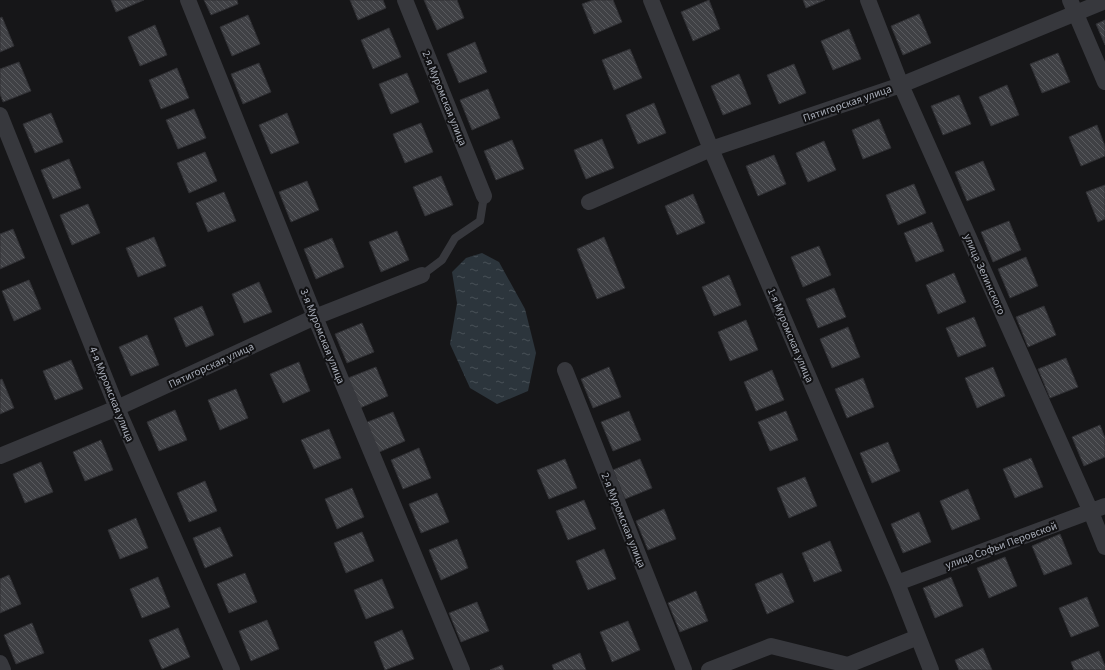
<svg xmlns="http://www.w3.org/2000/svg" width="1105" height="670" font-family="'Source Sans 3',sans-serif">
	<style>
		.water { fill: url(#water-ripples) }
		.building { fill: url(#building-back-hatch); stroke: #303034 }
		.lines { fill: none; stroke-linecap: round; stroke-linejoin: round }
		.lane { stroke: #37383d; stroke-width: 8 }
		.street { stroke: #37383d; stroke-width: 16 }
		.labels { text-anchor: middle; stroke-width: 4; stroke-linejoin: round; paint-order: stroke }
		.street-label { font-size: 11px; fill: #a8adb8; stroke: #111113 }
	</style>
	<defs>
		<pattern id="water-ripples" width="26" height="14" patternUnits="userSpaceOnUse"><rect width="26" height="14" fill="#2c353c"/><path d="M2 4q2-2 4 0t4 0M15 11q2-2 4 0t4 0" fill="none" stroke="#485056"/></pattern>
		<pattern id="building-back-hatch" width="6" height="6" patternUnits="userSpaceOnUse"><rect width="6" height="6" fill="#404145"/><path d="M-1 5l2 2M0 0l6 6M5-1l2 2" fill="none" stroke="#595a5e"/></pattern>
	</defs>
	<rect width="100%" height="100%" fill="#161618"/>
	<!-- water -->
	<path class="water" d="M 482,253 L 499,262 L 525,309 L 536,353 L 528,391 L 497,404 L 470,388 L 450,344 L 457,303 L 452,272 L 466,258 Z"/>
	<!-- building -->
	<path class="building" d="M 111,0 L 144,0 L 116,12 Z
		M 204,0 L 237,0 L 238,4 L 211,15 Z
		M 350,0 L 383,0 L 386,8 L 358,20 Z
		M 424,0 L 457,0 L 464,18 L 437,30 Z
		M 593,0 L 613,0 L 622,22 L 594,34 L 582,4 Z
		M 709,0 L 720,29 L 693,41 L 681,12 Z
		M 803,0 L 825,0 L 806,8 Z
		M 919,14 L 931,43 L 903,55 L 891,26 Z
		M 248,15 L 260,44 L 232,56 L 220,27 Z
		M 2,17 L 14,46 L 0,52 L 0,18 Z
		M 1105,20 L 1105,45 L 1096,24 Z
		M 155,25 L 167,55 L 140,66 L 128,37 Z
		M 389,28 L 401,57 L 373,69 L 361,40 Z
		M 849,29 L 861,59 L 833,70 L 821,41 Z
		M 475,42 L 487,72 L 459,83 L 447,54 Z
		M 630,49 L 642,78 L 614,90 L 602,60 Z
		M 1058,53 L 1070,82 L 1042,93 L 1030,64 Z
		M 19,62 L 31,91 L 3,102 L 0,94 L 0,69 Z
		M 259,63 L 271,92 L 243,104 L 231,74 Z
		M 794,64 L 806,93 L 779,104 L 767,75 Z
		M 177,68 L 189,98 L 161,109 L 149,80 Z
		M 407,73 L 419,102 L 391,114 L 379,84 Z
		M 739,74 L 751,104 L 723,115 L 711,86 Z
		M 1007,85 L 1019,115 L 991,126 L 979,97 Z
		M 488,89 L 500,118 L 472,130 L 460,100 Z
		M 959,95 L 971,124 L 943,135 L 931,106 Z
		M 654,103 L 666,133 L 638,144 L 626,115 Z
		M 194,109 L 206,138 L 178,149 L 166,120 Z
		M 51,113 L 63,142 L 35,153 L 23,124 Z
		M 287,113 L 299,143 L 271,154 L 259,125 Z
		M 879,119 L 891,148 L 863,159 L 852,130 Z
		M 421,123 L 433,152 L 405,163 L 393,134 Z
		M 1097,125 L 1105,146 L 1105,156 L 1081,166 L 1069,137 Z
		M 602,139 L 614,168 L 586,179 L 574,150 Z
		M 512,140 L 524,169 L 496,180 L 484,151 Z
		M 824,141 L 836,170 L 808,182 L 796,153 Z
		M 205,152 L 217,181 L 189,193 L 177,163 Z
		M 774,155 L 786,184 L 758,196 L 746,166 Z
		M 69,159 L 81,188 L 53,199 L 41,170 Z
		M 983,161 L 995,190 L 967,201 L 955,172 Z
		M 441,176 L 453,205 L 425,216 L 413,187 Z
		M 307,181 L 319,210 L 291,222 L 279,192 Z
		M 914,184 L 926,213 L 898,225 L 886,195 Z
		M 1105,185 L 1105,219 L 1098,222 L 1086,192 Z
		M 224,192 L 236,221 L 208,232 L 196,203 Z
		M 693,194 L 705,223 L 677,235 L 665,206 Z
		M 88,204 L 100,233 L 72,245 L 60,215 Z
		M 1009,221 L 1021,250 L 993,262 L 981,232 Z
		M 932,222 L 944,251 L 916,262 L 904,233 Z
		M 13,229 L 25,258 L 0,269 L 0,234 Z
		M 397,231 L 409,260 L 381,272 L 369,242 Z
		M 154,237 L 166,266 L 138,277 L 126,248 Z
		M 604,237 L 625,288 L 597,299 L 577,249 Z
		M 332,238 L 344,267 L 316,279 L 304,249 Z
		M 819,246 L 831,275 L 803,287 L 791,257 Z
		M 1026,257 L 1038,286 L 1010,298 L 998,269 Z
		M 954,273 L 966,302 L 938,314 L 926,285 Z
		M 729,275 L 741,305 L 714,316 L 702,287 Z
		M 29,280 L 41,309 L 14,321 L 2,291 Z
		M 259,282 L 272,312 L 244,323 L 232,294 Z
		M 834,288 L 846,317 L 818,328 L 806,299 Z
		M 202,306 L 214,335 L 186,347 L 174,318 Z
		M 1044,306 L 1056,335 L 1028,347 L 1016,317 Z
		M 974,317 L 986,346 L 958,357 L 946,328 Z
		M 746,320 L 758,350 L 730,361 L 718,332 Z
		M 362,323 L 374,352 L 347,363 L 335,334 Z
		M 848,327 L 860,357 L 832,368 L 820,339 Z
		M 147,335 L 159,365 L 131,376 L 119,347 Z
		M 1066,358 L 1078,387 L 1050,398 L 1038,369 Z
		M 71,360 L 83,389 L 55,400 L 43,371 Z
		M 299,362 L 310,391 L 283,403 L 270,374 Z
		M 376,367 L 388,396 L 360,408 L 348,378 Z
		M 609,367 L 621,397 L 593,408 L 581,379 Z
		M 993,367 L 1005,396 L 977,408 L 965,378 Z
		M 772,370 L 784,400 L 756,411 L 744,382 Z
		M 863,378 L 874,407 L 847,418 L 835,389 Z
		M 2,379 L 14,408 L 0,414 L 0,380 Z
		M 236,389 L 248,418 L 220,430 L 208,400 Z
		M 175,410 L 187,440 L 159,451 L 147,422 Z
		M 629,411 L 641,440 L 613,451 L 601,422 Z
		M 786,411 L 798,440 L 770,451 L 758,422 Z
		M 393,412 L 405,441 L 377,453 L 365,423 Z
		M 1100,425 L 1105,438 L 1105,457 L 1084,466 L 1072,437 Z
		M 329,429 L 341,458 L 314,469 L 301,440 Z
		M 101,440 L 113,470 L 85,481 L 73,452 Z
		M 888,442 L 900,471 L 872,483 L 860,453 Z
		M 419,448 L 431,478 L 403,489 L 391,460 Z
		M 1031,458 L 1043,487 L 1015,498 L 1003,469 Z
		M 565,459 L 577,488 L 549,499 L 537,470 Z
		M 640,459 L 652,488 L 625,499 L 613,470 Z
		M 41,462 L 53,492 L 25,503 L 13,474 Z
		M 805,477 L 817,506 L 789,518 L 777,488 Z
		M 205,481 L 217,511 L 189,522 L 177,493 Z
		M 352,488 L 364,517 L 337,529 L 325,499 Z
		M 968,489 L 980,519 L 952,530 L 940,501 Z
		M 437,493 L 449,522 L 421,533 L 409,504 Z
		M 584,500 L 596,529 L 568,540 L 556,511 Z
		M 664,509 L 676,539 L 648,550 L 636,521 Z
		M 919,512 L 931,542 L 903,553 L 891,524 Z
		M 136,518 L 148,548 L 120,559 L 108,530 Z
		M 220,527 L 233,556 L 205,568 L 193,538 Z
		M 362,532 L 374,561 L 346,573 L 334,543 Z
		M 1060,534 L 1072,564 L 1044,575 L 1032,546 Z
		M 457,539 L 468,568 L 441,580 L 429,550 Z
		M 830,541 L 842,571 L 814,582 L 802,553 Z
		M 604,549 L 616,579 L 588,590 L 576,561 Z
		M 1005,557 L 1017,586 L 989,598 L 977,568 Z
		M 245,573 L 257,602 L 229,613 L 217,584 Z
		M 782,573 L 794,602 L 767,614 L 755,584 Z
		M 9,575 L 21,604 L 0,613 L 0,579 Z
		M 158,577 L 170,607 L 142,618 L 130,589 Z
		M 951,577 L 963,606 L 935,618 L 923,588 Z
		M 382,579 L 394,608 L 366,619 L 354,590 Z
		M 696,591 L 708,621 L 680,632 L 668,603 Z
		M 1087,597 L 1099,626 L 1071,637 L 1059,608 Z
		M 477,602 L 489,631 L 461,642 L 449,613 Z
		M 267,620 L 279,649 L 251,661 L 239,631 Z
		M 628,621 L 640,650 L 612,662 L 600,632 Z
		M 32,623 L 44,653 L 16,664 L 4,635 Z
		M 178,628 L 190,657 L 162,669 L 149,640 Z
		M 402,630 L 414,659 L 385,670 L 374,642 Z
		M 983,648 L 992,670 L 959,670 L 955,660 Z
		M 1099,651 L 1105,666 L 1105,670 L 1074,670 L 1071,662 Z
		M 580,653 L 586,670 L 554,670 L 552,665 Z
		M 502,665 L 504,670 L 490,670 Z"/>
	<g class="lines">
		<!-- lane -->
		<path class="lane" d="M 422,275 L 442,260 L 455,238 L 480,221 L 484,196"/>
		<!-- street -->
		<path class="street" d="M 188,0 L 315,317 L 462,670
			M 405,0 L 484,196
			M 651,0 L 711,149 L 897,583 L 931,670
			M 868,0 L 901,85 L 1091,512 L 1105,547
			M 1070,0 L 1105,82
			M 0,115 L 117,408 L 232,670
			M 589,202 L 711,149 L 901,85 L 1105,1
			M 565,370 L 684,670
			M 0,456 L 117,408 L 315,317 L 422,275
			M 897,583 L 1105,506
			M 0,663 L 3,670
			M 709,670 L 771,646 L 848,665 L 918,637"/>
	</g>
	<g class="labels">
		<!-- street labels -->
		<g class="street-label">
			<text transform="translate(445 98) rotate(68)" y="4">2-я Муромская улица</text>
			<text transform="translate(847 103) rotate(-19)" y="4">Пятигорская улица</text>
			<text transform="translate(985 274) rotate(66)" y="4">улица Зелинского</text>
			<text transform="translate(791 335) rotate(67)" y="4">1-я Муромская улица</text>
			<text transform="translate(323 336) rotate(68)" y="4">3-я Муромская улица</text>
			<text transform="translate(211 365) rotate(-25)" y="4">Пятигорская улица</text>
			<text transform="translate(112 394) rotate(68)" y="4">4-я Муромская улица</text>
			<text transform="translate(624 520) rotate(68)" y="4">2-я Муромская улица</text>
			<text transform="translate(1001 545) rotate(-20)" y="4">улица Софьи Перовской</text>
		</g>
	</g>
</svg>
